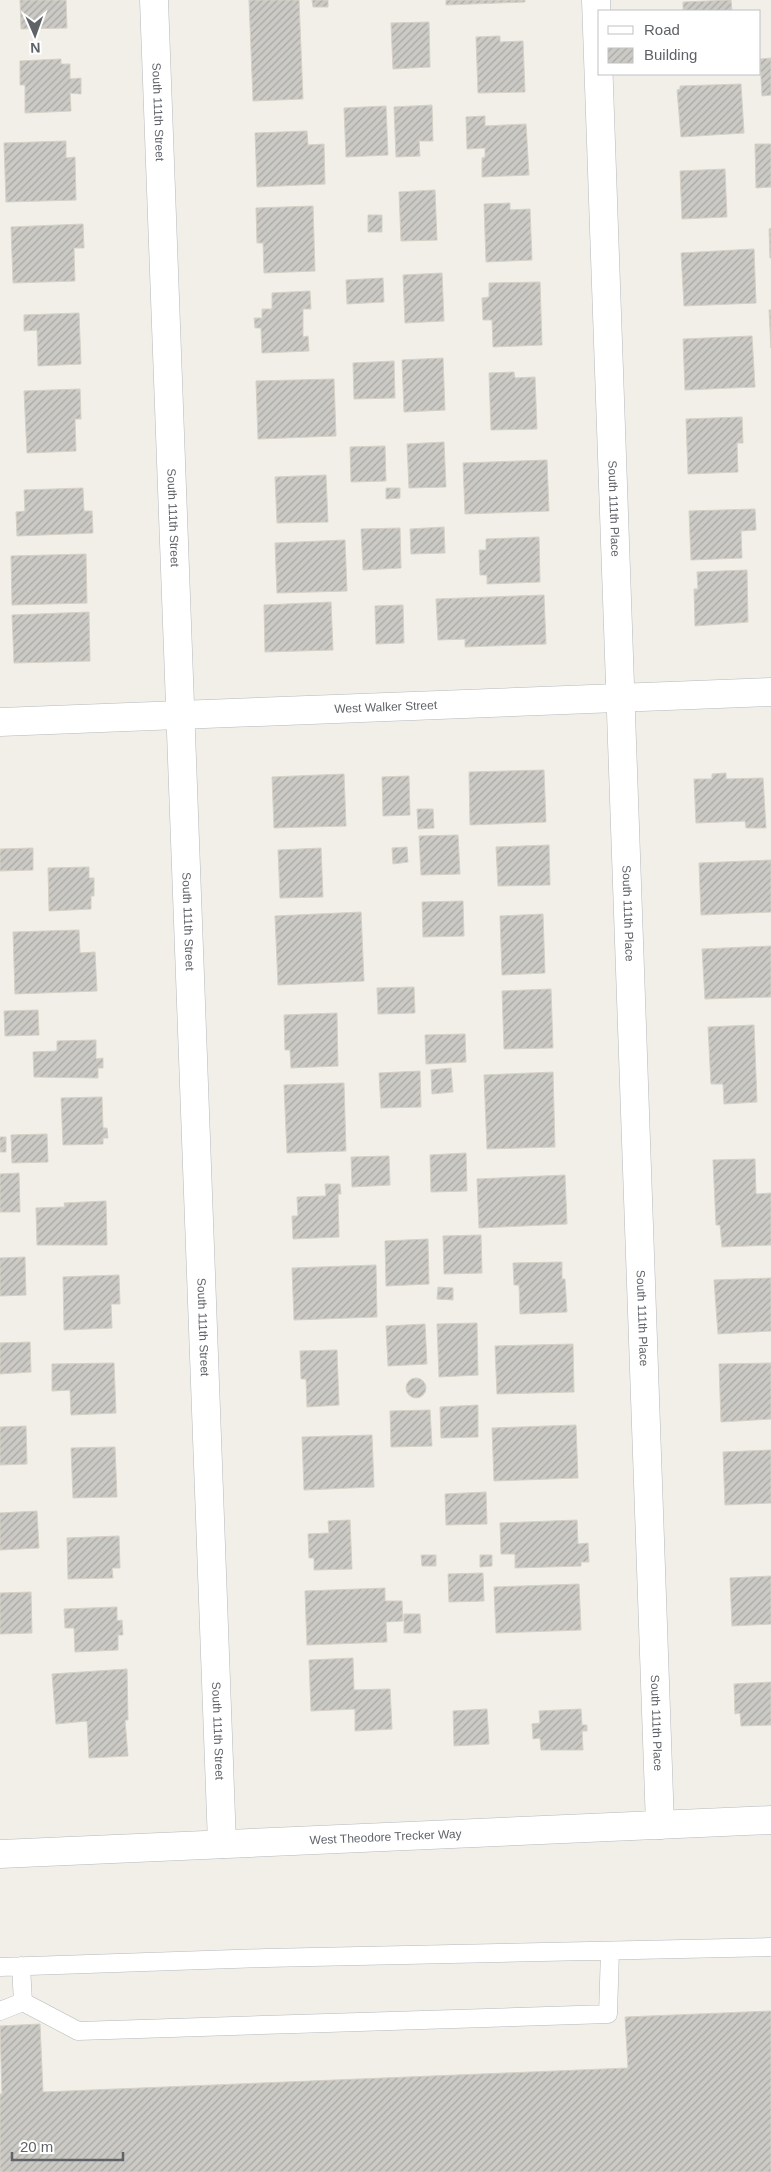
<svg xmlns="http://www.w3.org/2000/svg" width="771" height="2172" font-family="Helvetica,sans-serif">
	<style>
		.building { fill: url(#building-hatch); stroke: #d6d1c6 }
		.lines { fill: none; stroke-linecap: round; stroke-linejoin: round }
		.lane-casing { stroke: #b5b8bc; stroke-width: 19 }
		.street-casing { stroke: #b5b8bc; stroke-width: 29 }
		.lane { stroke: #fff; stroke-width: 18 }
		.street { stroke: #fff; stroke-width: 28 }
		.labels { text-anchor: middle; stroke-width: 4.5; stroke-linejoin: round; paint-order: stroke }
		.street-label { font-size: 12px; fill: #5f6368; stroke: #fff }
	</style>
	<defs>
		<pattern id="building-hatch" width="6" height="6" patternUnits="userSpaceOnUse" patternTransform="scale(1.25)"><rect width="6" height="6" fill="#cccac5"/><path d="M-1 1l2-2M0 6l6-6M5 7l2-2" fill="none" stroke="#a9a8a4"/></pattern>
	</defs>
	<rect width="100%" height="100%" fill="#f1efe8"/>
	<!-- building -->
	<path class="building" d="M 20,0 L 66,0 L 67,28 L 21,29 Z
		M 249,0 L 299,0 L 303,99 L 253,101 Z
		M 312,0 L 328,0 L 328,7 L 313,7 Z
		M 446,0 L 525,0 L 525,2 L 446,5 Z
		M 731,0 L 732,11 L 683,11 L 683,2 Z
		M 429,22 L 430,67 L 393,69 L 391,23 Z
		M 500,36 L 500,42 L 523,41 L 525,92 L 478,93 L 476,37 Z
		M 771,58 L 771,95 L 762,96 L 760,59 Z
		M 61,59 L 61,64 L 70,64 L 70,79 L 81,78 L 81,94 L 70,93 L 71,111 L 25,113 L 25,85 L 20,85 L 20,61 Z
		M 741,84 L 744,133 L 681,137 L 677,90 L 680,89 L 680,86 Z
		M 432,105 L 433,141 L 419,141 L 420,156 L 396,157 L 394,107 Z
		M 386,106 L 388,155 L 346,157 L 344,108 Z
		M 485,116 L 485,126 L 526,124 L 529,175 L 482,177 L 482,158 L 485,157 L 485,148 L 467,149 L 466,117 Z
		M 307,131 L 308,145 L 324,144 L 325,184 L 257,187 L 255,133 Z
		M 66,141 L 66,158 L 75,157 L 76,200 L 6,202 L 4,143 Z
		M 755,144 L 771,144 L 771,187 L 756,188 Z
		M 725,169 L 727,217 L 682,219 L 680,171 Z
		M 435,190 L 437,240 L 401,241 L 399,192 Z
		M 510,203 L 510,210 L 530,209 L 532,260 L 486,262 L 484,204 Z
		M 313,206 L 315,271 L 264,273 L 263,243 L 257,243 L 256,208 Z
		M 368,215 L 382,215 L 382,232 L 368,232 Z
		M 83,224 L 84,248 L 74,248 L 75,281 L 13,283 L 11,227 Z
		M 771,228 L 771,258 L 770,258 L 769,229 Z
		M 754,249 L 756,303 L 684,306 L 681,253 Z
		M 442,273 L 444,321 L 405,323 L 403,275 Z
		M 383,278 L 384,302 L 347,304 L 346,280 Z
		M 540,282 L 542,345 L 493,347 L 492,320 L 483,320 L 482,298 L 489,297 L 489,283 Z
		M 310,291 L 311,309 L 303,309 L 303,337 L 308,336 L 309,351 L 262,353 L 261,328 L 255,328 L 254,318 L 262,318 L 262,309 L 272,309 L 272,293 Z
		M 769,310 L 771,310 L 771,348 Z
		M 79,313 L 81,364 L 38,366 L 37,330 L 24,331 L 24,315 Z
		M 752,336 L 755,387 L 685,390 L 683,339 Z
		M 443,358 L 445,410 L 404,412 L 402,360 Z
		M 394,361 L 395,398 L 354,399 L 353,363 Z
		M 514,372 L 515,378 L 535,377 L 537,429 L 491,430 L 489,373 Z
		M 334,379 L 336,436 L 258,439 L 256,381 Z
		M 80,389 L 81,419 L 75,419 L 76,451 L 27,453 L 24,391 Z
		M 742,417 L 743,443 L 737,443 L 738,472 L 688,474 L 686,419 Z
		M 444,442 L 446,487 L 409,488 L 407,444 Z
		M 385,446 L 386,481 L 351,482 L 350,447 Z
		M 547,460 L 549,511 L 465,514 L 463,463 Z
		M 326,475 L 328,522 L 277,523 L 275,477 Z
		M 83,488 L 84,511 L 92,511 L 93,533 L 17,536 L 16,512 L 25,511 L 24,490 Z
		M 386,488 L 400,488 L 400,498 L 386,499 Z
		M 755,509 L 756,530 L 741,531 L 742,558 L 691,560 L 689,511 Z
		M 444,527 L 445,553 L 411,554 L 410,529 Z
		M 400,528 L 401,568 L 363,570 L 361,529 Z
		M 539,537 L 540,582 L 487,584 L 487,575 L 480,575 L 479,550 L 486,550 L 486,539 Z
		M 345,540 L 347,591 L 277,593 L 275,543 Z
		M 86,554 L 87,603 L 12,605 L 11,556 Z
		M 747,570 L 748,622 L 695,626 L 694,589 L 698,589 L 697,572 Z
		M 544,595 L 546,644 L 465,647 L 465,639 L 438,640 L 436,599 Z
		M 331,602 L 333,650 L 265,652 L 264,605 Z
		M 403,605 L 404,643 L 376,644 L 375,606 Z
		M 89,612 L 90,661 L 14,663 L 12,615 Z
		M 544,770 L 546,822 L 470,825 L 469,772 Z
		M 726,773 L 726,779 L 763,778 L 766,828 L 746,828 L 745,821 L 696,823 L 694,779 L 712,779 L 712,774 Z
		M 344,774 L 346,826 L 274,828 L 272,777 Z
		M 409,776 L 410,815 L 383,816 L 382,777 Z
		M 417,809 L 433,809 L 434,828 L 418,829 Z
		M 458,835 L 460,874 L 421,875 L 419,836 Z
		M 549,845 L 550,885 L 498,886 L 496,847 Z
		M 407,847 L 408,862 L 393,864 L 392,848 Z
		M 33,848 L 33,870 L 0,871 L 0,849 Z
		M 321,848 L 323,897 L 280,898 L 278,850 Z
		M 771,860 L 771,912 L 701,915 L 699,863 Z
		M 89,867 L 89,878 L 94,878 L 94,896 L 91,896 L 91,909 L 49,911 L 48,868 Z
		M 463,901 L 464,936 L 423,937 L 422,902 Z
		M 361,912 L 364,981 L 278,985 L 275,916 Z
		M 543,914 L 545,973 L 502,975 L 500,916 Z
		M 79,930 L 80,953 L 95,952 L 97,991 L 15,994 L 13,932 Z
		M 771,946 L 771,997 L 705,999 L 702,949 Z
		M 414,987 L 415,1013 L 378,1014 L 377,988 Z
		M 551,989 L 553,1048 L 504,1049 L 502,991 Z
		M 38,1010 L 39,1035 L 5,1036 L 4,1011 Z
		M 337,1013 L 338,1066 L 291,1068 L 290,1050 L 285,1050 L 284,1015 Z
		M 754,1025 L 757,1102 L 724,1104 L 723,1084 L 711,1084 L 708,1027 Z
		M 465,1034 L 466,1062 L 426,1064 L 425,1035 Z
		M 96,1040 L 96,1059 L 103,1058 L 103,1068 L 98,1068 L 98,1078 L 34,1077 L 33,1052 L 57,1051 L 57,1041 Z
		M 451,1068 L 453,1092 L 432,1094 L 431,1070 Z
		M 420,1071 L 421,1107 L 381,1108 L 379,1073 Z
		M 553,1072 L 555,1147 L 487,1149 L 484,1075 Z
		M 344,1083 L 346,1151 L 287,1153 L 284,1085 Z
		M 102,1097 L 103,1128 L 107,1128 L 108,1138 L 103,1138 L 103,1144 L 63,1145 L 61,1098 Z
		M 47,1134 L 48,1162 L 12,1163 L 11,1135 Z
		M 0,1137 L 6,1137 L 6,1152 L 0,1152 Z
		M 466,1153 L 467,1191 L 431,1192 L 430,1155 Z
		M 389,1156 L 390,1185 L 352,1187 L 351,1157 Z
		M 755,1159 L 756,1194 L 771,1193 L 771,1245 L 722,1247 L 720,1225 L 716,1225 L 713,1160 Z
		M 19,1173 L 20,1212 L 0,1212 L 0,1174 Z
		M 565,1175 L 567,1224 L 479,1228 L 477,1179 Z
		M 325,1184 L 340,1184 L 341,1194 L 338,1194 L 339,1237 L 293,1239 L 292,1216 L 298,1216 L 297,1197 L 326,1196 Z
		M 106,1201 L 107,1245 L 37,1245 L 36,1208 L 65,1207 L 64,1203 Z
		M 481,1235 L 482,1273 L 444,1274 L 443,1236 Z
		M 428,1239 L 429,1284 L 386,1286 L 385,1241 Z
		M 25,1257 L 26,1295 L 0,1296 L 0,1258 Z
		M 562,1262 L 562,1279 L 565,1279 L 567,1312 L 520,1314 L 519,1285 L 514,1285 L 513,1263 Z
		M 376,1265 L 377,1317 L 294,1320 L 292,1268 Z
		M 119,1275 L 120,1304 L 111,1304 L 112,1328 L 64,1330 L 63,1277 Z
		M 771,1278 L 771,1331 L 718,1334 L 714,1280 Z
		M 438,1287 L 453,1288 L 453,1300 L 437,1299 Z
		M 477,1323 L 478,1375 L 439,1377 L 437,1324 Z
		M 425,1324 L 427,1364 L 388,1366 L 386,1326 Z
		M 30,1342 L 31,1372 L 0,1374 L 0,1343 Z
		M 573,1344 L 574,1392 L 497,1394 L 495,1346 Z
		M 337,1350 L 339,1405 L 307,1407 L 306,1379 L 301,1379 L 300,1351 Z
		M 114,1363 L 116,1413 L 71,1415 L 70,1390 L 52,1391 L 52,1364 Z
		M 771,1363 L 771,1419 L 721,1422 L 719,1364 Z
		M406 1388a10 10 0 1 1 20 0a10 10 0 1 1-20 0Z
		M 478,1405 L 478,1437 L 441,1438 L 440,1407 Z
		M 430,1410 L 432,1446 L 391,1447 L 390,1411 Z
		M 576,1425 L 578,1478 L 494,1481 L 492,1428 Z
		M 26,1426 L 27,1464 L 0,1465 L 0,1427 Z
		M 372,1435 L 374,1487 L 304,1490 L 302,1437 Z
		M 115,1447 L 117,1497 L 73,1498 L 71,1448 Z
		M 771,1450 L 771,1503 L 725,1505 L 723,1452 Z
		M 486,1492 L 487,1524 L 446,1525 L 445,1494 Z
		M 37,1511 L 39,1548 L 0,1550 L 0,1513 Z
		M 350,1520 L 352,1569 L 314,1570 L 314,1558 L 309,1558 L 308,1534 L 329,1533 L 328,1521 Z
		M 577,1520 L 578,1544 L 588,1543 L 589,1562 L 581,1562 L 581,1566 L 515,1568 L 515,1554 L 501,1554 L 500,1523 Z
		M 119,1536 L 120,1568 L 112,1568 L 113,1578 L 68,1579 L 67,1538 Z
		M 421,1555 L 436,1555 L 436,1566 L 422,1566 Z
		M 480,1555 L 492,1555 L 492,1566 L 480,1567 Z
		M 483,1573 L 484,1601 L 449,1602 L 448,1574 Z
		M 771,1576 L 771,1624 L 732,1626 L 730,1578 Z
		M 579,1584 L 581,1630 L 496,1633 L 494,1587 Z
		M 385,1588 L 385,1601 L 402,1601 L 403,1621 L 386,1622 L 387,1642 L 307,1645 L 305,1591 Z
		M 31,1592 L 32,1633 L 0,1634 L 0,1593 Z
		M 117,1607 L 117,1621 L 122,1620 L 123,1635 L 118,1635 L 118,1650 L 75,1652 L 74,1628 L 65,1628 L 64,1609 Z
		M 404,1614 L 420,1614 L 421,1633 L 404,1633 Z
		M 353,1658 L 354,1690 L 390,1689 L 392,1729 L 355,1731 L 355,1709 L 311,1711 L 309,1660 Z
		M 127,1669 L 128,1720 L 125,1720 L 128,1756 L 89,1758 L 87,1721 L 56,1724 L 52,1674 Z
		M 771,1682 L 771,1725 L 741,1726 L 740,1713 L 735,1714 L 734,1684 Z
		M 487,1709 L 489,1744 L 454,1746 L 453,1711 Z
		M 581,1709 L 582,1725 L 587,1725 L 587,1731 L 582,1731 L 583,1750 L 541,1750 L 540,1738 L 533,1739 L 532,1724 L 540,1723 L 539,1711 Z
		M 771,2011 L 771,2172 L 0,2172 L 0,2094 L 2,2094 L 0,2026 L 40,2024 L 43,2092 L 628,2068 L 625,2017 Z"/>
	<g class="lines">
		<!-- lane casing -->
		<g class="lane-casing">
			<path id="lane" d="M 21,1966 L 23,2002
				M 0,1967 L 266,1958 L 771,1947
				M 0,2011 L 23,2002 L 78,2031 L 608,2014 L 610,1951"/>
		</g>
		<!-- street casing -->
		<g class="street-casing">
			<g id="street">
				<path id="s1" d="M 154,0 L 222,1844"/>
				<path id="s2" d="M 596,0 L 660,1825"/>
				<path id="s3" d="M 0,722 L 771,692"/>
				<path id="s4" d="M 0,1854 L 771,1820"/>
			</g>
		</g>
		<!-- lane -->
		<use href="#lane" class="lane"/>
		<!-- street -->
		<use href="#street" class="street"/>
	</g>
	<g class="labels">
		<!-- street labels -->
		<g class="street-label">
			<text dy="4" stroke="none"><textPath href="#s1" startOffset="112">South 111th Street</textPath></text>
			<text dy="4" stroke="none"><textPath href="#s2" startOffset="509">South 111th Place</textPath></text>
			<text dy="4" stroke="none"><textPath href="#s1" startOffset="518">South 111th Street</textPath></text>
			<text dy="4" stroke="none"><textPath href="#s3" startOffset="386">West Walker Street</textPath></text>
			<text dy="4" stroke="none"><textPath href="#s2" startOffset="914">South 111th Place</textPath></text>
			<text dy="4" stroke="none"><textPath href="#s1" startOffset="922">South 111th Street</textPath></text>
			<text dy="4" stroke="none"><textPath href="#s2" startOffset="1319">South 111th Place</textPath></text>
			<text dy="4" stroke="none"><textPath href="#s1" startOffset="1328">South 111th Street</textPath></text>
			<text dy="4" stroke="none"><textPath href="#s2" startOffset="1724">South 111th Place</textPath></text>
			<text dy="4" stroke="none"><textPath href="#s1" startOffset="1732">South 111th Street</textPath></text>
			<text dy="4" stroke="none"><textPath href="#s4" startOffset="386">West Theodore Trecker Way</textPath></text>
		</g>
	</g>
	<!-- legend -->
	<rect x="598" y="10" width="162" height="65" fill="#ffffff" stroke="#bfc1c3"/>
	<rect x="608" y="26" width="25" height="8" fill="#ffffff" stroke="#bfc1c3"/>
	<text x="644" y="35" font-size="15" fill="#5f6368">Road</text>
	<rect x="608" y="48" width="25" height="15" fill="url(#building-hatch)" stroke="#bfc1c3"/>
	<text x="644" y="60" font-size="15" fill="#5f6368">Building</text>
	<!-- north arrow -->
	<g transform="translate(35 35) rotate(178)" stroke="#ffffff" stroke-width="4" paint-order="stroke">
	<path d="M0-4L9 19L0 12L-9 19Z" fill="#5f6368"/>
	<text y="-8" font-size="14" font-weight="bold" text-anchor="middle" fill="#5f6368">N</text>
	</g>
	<!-- scale -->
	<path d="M12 2152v8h111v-8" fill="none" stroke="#5f6368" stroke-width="2.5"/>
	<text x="20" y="2152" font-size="15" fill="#5f6368" stroke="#ffffff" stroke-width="4" paint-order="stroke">20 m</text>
</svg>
